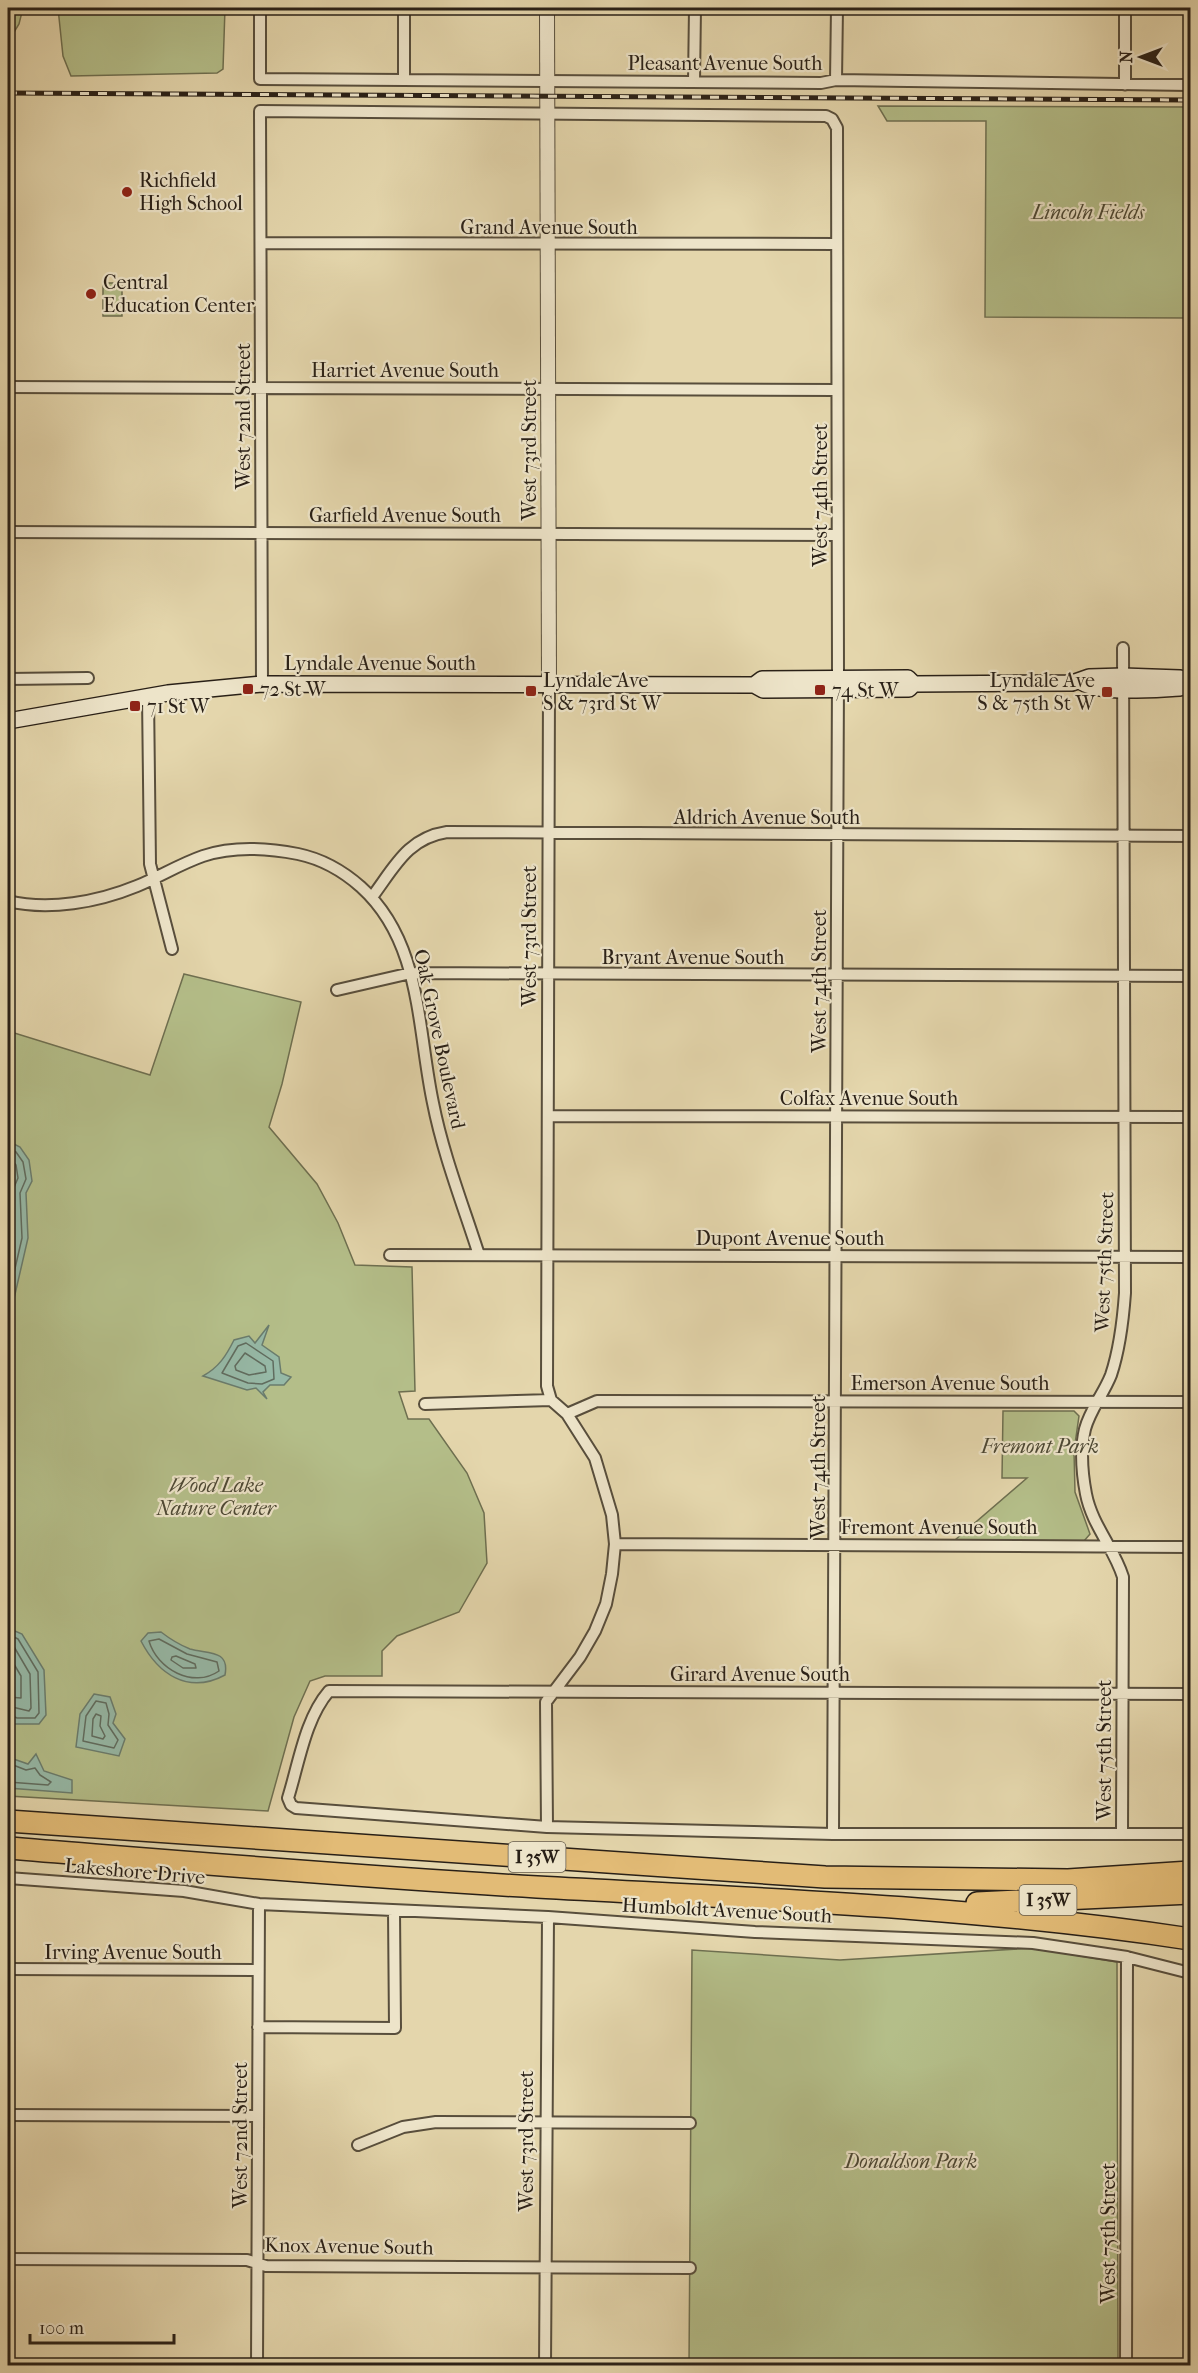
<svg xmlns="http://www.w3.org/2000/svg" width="1198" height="2373" font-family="'IM FELL French Canon',serif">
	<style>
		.green { fill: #b4be89; stroke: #6e6f50; stroke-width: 1.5 }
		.water { fill: #96b9a7; stroke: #6a7c6d; stroke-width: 1.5 }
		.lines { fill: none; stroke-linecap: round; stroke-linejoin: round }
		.shore { stroke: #606c5f; stroke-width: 1.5 }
		.minor-casing { stroke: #584e3c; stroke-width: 14 }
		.tertiary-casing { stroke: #584e3c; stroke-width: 16 }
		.secondary-casing { stroke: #292017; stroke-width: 18 }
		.motorway-casing { stroke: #292017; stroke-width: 24 }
		.minor { stroke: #ede4c9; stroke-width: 10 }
		.tertiary { stroke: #ede4c9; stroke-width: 14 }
		.secondary { stroke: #ede4c9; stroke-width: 15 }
		.motorway { stroke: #e2bb76; stroke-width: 21 }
		.rail-casing { stroke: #292017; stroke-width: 5 }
		.rail { stroke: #ede4c9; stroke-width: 3; stroke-dasharray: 9; stroke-linecap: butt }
		.poi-dot { fill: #8f2418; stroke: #ede4c9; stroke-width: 2 }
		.labels { text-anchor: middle; stroke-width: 4.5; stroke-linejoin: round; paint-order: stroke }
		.shield { fill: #ede4c9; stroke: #645b4c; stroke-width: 1.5 }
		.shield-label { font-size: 18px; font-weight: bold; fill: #292017 }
		.street-label { font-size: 20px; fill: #292017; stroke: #ede4c9 }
		.poi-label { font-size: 20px; fill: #292017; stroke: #ede4c9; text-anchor: start }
		.park-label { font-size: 20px; font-style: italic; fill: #4c4834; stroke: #ede4c9 }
	</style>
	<rect width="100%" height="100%" fill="#e4d6ac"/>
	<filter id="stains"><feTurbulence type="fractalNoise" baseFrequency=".00333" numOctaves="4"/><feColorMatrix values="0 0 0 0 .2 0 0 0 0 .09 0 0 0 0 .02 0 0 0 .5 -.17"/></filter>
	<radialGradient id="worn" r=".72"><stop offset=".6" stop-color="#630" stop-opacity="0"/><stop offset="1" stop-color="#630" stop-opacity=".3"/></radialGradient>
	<!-- green -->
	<path class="green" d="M 10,8 L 23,8 L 19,24 L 8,42 Z
		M 58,8 L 225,8 L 223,69 L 217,73 L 71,76 L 63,56 Z
		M 878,106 L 1190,107 L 1190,318 L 985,317 L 986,121 L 887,121 Z
		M 103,283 L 122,283 L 122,316 L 103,316 Z
		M 184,974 L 301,1002 L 282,1084 L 269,1127 L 317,1184 L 338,1223 L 355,1265 L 412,1267 L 415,1391 L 399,1392 L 408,1419 L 429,1419 L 467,1473 L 484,1513 L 487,1563 L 459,1612 L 397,1636 L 382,1651 L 382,1676 L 325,1676 L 310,1681 L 294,1717 L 268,1811 L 8,1796 L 8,1031 L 150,1075 Z
		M 1003,1411 L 1074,1411 L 1079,1416 L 1074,1451 L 1075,1492 L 1090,1534 L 1084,1541 L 955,1540 L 1027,1478 L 1002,1478 Z
		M 1032,1948 L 1117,1962 L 1118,2365 L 689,2366 L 692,1950 L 840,1960 Z"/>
	<!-- water -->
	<path class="water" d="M 8,1141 L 20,1147 L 29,1160 L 32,1181 L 26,1193 L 28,1238 L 13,1303 L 8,1305 Z
		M 269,1325 L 262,1345 L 279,1357 L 281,1373 L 291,1377 L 284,1385 L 270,1385 L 263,1392 L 267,1399 L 256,1388 L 247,1390 L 203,1376 C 219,1367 226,1356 234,1340 L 249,1336 L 255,1343 Z
		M 8,1628 L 22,1634 L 44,1670 L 46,1715 L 39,1724 L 15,1724 L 8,1718 Z
		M 161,1632 C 170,1639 180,1645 190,1649 C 207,1654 230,1649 225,1675 C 188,1695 158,1674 141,1641 L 148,1633 Z
		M 94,1694 L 110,1697 L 116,1714 L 113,1723 L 125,1739 L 119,1756 L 76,1747 L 80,1714 Z
		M 36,1754 L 44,1771 L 72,1780 L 72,1793 L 8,1788 L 8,1757 L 28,1764 Z"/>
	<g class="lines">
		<!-- shore -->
		<path class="shore" d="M 8,1148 L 16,1152 L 23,1162 L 26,1179 L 20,1193 L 22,1238 L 8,1299
			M 8,1156 L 16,1165 L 18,1178 L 12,1192 L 14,1237 L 8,1267
			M 246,1343 L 273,1361 L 274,1379 L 262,1384 L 248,1383 L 222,1373 L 238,1346 Z
			M 245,1353 L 265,1366 L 266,1372 L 249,1375 L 236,1370 L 235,1366 Z
			M 8,1634 L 18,1639 L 38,1672 L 39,1713 L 35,1718 L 17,1718 L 8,1714
			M 159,1639 L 187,1654 L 217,1662 L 219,1671 C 193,1689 157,1669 149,1641 Z
			M 8,1643 L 13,1645 L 30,1674 L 31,1708 L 29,1711 L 8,1706
			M 8,1654 L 21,1676 L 21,1698 L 8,1697
			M 176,1656 L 195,1664 L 196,1668 L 183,1668 L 171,1660 L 172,1657 Z
			M 96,1701 L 106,1703 L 109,1714 L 108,1725 L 118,1740 L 114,1748 L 83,1741 L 86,1716 Z
			M 96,1714 L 101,1716 L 100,1726 L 105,1736 L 103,1739 L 92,1736 L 93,1719 Z
			M 8,1763 L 26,1770 L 35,1768 L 40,1775 L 51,1782 L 48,1785 L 8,1782"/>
		<!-- minor casing -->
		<g class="minor-casing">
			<path id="minor" d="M 260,8 L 260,79 L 821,83 L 836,80 L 1190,85
				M 1125,8 L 1125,85
				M 404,79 L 404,8
				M 836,80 L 837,8
				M 694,82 L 695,8
				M 261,243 L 836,244
				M 8,387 L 837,390
				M 8,532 L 837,535
				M 8,679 L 88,678
				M 262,684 L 260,111 L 826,116 L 832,119 L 837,128 L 838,678 L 833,1834
				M 148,696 L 150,864 L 172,949
				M 372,897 C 394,868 407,838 447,832 L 1190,836
				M 8,901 C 49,911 98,902 137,886 C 159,877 180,864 203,856 C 233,846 267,848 298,854 C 322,859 343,871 361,887 C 422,942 417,1028 433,1103 C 443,1154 463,1205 479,1255
				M 337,990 L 411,973 L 1190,976
				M 548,1116 L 1190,1117
				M 390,1255 L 1190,1257
				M 425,1404 L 551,1400
				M 567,1414 L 597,1401 L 1190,1402
				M 615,1544 L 1190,1547
				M 1190,1694 L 329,1691 C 305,1719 299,1763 288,1798 L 291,1805 L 296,1808 L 547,1827 L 833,1834 L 1190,1834
				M 547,1827 L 546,1702 L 580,1657 L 595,1631 L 606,1604 L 612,1574 L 615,1544 L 612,1515 L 595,1458 L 567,1414 L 551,1400 L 547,1386 L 549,685
				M 1122,1833 L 1123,1577 C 1114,1548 1092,1525 1086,1494 C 1082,1473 1080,1450 1085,1429 C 1090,1410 1104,1393 1111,1375 C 1120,1348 1123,1321 1125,1293 L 1123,648
				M 8,1878 L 184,1891 L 259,1904 L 548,1917 L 755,1932 L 1033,1943 L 1127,1957 L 1190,1973
				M 8,1969 L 258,1970
				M 258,2027 L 395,2028 L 394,1911
				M 8,2115 L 258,2116
				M 358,2145 L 403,2127 L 436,2122 L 690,2123
				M 8,2259 L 247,2260 L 266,2266 L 690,2268
				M 257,2366 L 259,1904
				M 545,2366 L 548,1917
				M 1126,2366 L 1127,1957"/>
		</g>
		<!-- tertiary casing -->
		<g class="tertiary-casing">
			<path id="tertiary" d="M 547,8 L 549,685"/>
		</g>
		<!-- secondary casing -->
		<g class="secondary-casing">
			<path id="secondary" d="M 1080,681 C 1098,695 1156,689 1180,688 L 1187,683
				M 754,685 L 762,679 L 908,678 L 914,684
				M 8,721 L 168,693 L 262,684 L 754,685 L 763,690 L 909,689 L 914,684 L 1072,683 L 1089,677 L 1123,676 L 1180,678 L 1190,683"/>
		</g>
		<!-- motorway casing -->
		<g class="motorway-casing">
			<path id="motorway" d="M 8,1821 L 825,1877 L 1068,1880 L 1190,1872
				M 8,1848 C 184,1862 360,1877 537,1887 C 755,1899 974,1906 1190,1939
				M 977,1903 L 1190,1893"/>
		</g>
		<!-- minor -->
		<use href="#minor" class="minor"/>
		<!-- tertiary -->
		<use href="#tertiary" class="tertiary"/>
		<!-- secondary -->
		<use href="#secondary" class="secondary"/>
		<!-- motorway -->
		<use href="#motorway" class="motorway"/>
		<!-- rail casing -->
		<g class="rail-casing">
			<path id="rail" d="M 8,93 L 1190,100"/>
		</g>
		<!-- rail -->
		<use href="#rail" class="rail"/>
	</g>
	<!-- markers -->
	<g class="poi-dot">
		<circle cx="127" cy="192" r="6"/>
		<circle cx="91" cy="294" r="6"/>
		<rect x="242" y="683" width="12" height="12" rx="3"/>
		<rect x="814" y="684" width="12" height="12" rx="3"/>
		<rect x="525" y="685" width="12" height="12" rx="3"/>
		<rect x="1101" y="686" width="12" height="12" rx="3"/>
		<rect x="129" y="700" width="12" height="12" rx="3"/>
	</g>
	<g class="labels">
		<!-- shield labels -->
		<g class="shield">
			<rect x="508.5" y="1842" width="57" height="30" rx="4.5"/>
			<rect x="1019.5" y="1885" width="57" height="30" rx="4.5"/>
		</g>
		<g class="shield-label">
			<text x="537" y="1863">I 35W</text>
			<text x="1048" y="1906">I 35W</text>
		</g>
		<!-- street labels -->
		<g class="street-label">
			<text x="725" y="70">Pleasant Avenue South</text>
			<text x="549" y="234">Grand Avenue South</text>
			<text x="405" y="377">Harriet Avenue South</text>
			<text transform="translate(243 416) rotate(-90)" y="7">West 72nd Street</text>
			<text transform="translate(529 450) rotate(-90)" y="7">West 73rd Street</text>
			<text transform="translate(820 495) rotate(-90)" y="7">West 74th Street</text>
			<text x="405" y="522">Garfield Avenue South</text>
			<text x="380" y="670">Lyndale Avenue South</text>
			<text x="767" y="824">Aldrich Avenue South</text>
			<text transform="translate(529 936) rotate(-90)" y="7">West 73rd Street</text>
			<text x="693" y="964">Bryant Avenue South</text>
			<text transform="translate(819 981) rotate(-90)" y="7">West 74th Street</text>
			<text transform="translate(440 1039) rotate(78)" y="7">Oak Grove Boulevard</text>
			<text x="869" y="1105">Colfax Avenue South</text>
			<text x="790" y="1245">Dupont Avenue South</text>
			<text transform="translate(1104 1262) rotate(-88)" y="7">West 75th Street</text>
			<text x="950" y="1390">Emerson Avenue South</text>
			<text transform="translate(818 1467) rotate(-90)" y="7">West 74th Street</text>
			<text x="939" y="1534">Fremont Avenue South</text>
			<text x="760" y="1681">Girard Avenue South</text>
			<text transform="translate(1104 1750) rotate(-90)" y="7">West 75th Street</text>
			<text transform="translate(135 1871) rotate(5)" y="7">Lakeshore Drive</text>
			<text transform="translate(727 1910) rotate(3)" y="7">Humboldt Avenue South</text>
			<text x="133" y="1959">Irving Avenue South</text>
			<text transform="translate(240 2135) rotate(-90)" y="7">West 72nd Street</text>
			<text transform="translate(526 2141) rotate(-90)" y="7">West 73rd Street</text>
			<text transform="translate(1108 2233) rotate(-90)" y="7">West 75th Street</text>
			<text transform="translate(349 2246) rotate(1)" y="7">Knox Avenue South</text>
		</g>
		<!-- poi labels -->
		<g class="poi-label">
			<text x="139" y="187">Richfield<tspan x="139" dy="23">High School</tspan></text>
			<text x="103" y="289">Central<tspan x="103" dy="23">Education Center</tspan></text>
			<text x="543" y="687">Lyndale Ave<tspan x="543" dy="23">S &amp; 73rd St W</tspan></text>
			<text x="1095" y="687" text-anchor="end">Lyndale Ave<tspan x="1095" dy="23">S &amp; 75th St W</tspan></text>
			<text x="260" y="696">72 St W</text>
			<text x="832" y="697">74 St W</text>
			<text x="147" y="713">71 St W</text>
		</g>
		<!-- park labels -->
		<g class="park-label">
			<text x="1088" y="219">Lincoln Fields</text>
			<text x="1040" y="1453">Fremont Park</text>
			<text x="216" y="1492">Wood Lake<tspan x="216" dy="23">Nature Center</tspan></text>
			<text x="911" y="2168">Donaldson Park</text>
		</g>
	</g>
	<!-- margin -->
	<rect width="1198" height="2373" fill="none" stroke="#e4d6ac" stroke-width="30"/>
	<rect x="9" y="9" width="1180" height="2355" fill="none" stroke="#292017" stroke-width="3"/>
	<rect x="15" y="15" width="1168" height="2343" fill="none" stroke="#292017" stroke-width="1.5"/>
	<!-- north arrow -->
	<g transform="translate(1141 57) rotate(270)" stroke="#ede4c9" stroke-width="4.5" paint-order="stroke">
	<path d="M0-4.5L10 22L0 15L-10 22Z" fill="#292017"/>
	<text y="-9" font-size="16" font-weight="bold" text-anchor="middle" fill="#292017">N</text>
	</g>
	<!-- scale -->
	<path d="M30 2334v9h144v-9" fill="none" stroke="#292017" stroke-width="3"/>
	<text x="39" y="2334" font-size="18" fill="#292017" stroke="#ede4c9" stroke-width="4.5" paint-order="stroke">100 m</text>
	<rect width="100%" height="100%" filter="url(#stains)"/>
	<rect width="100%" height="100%" fill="url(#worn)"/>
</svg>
